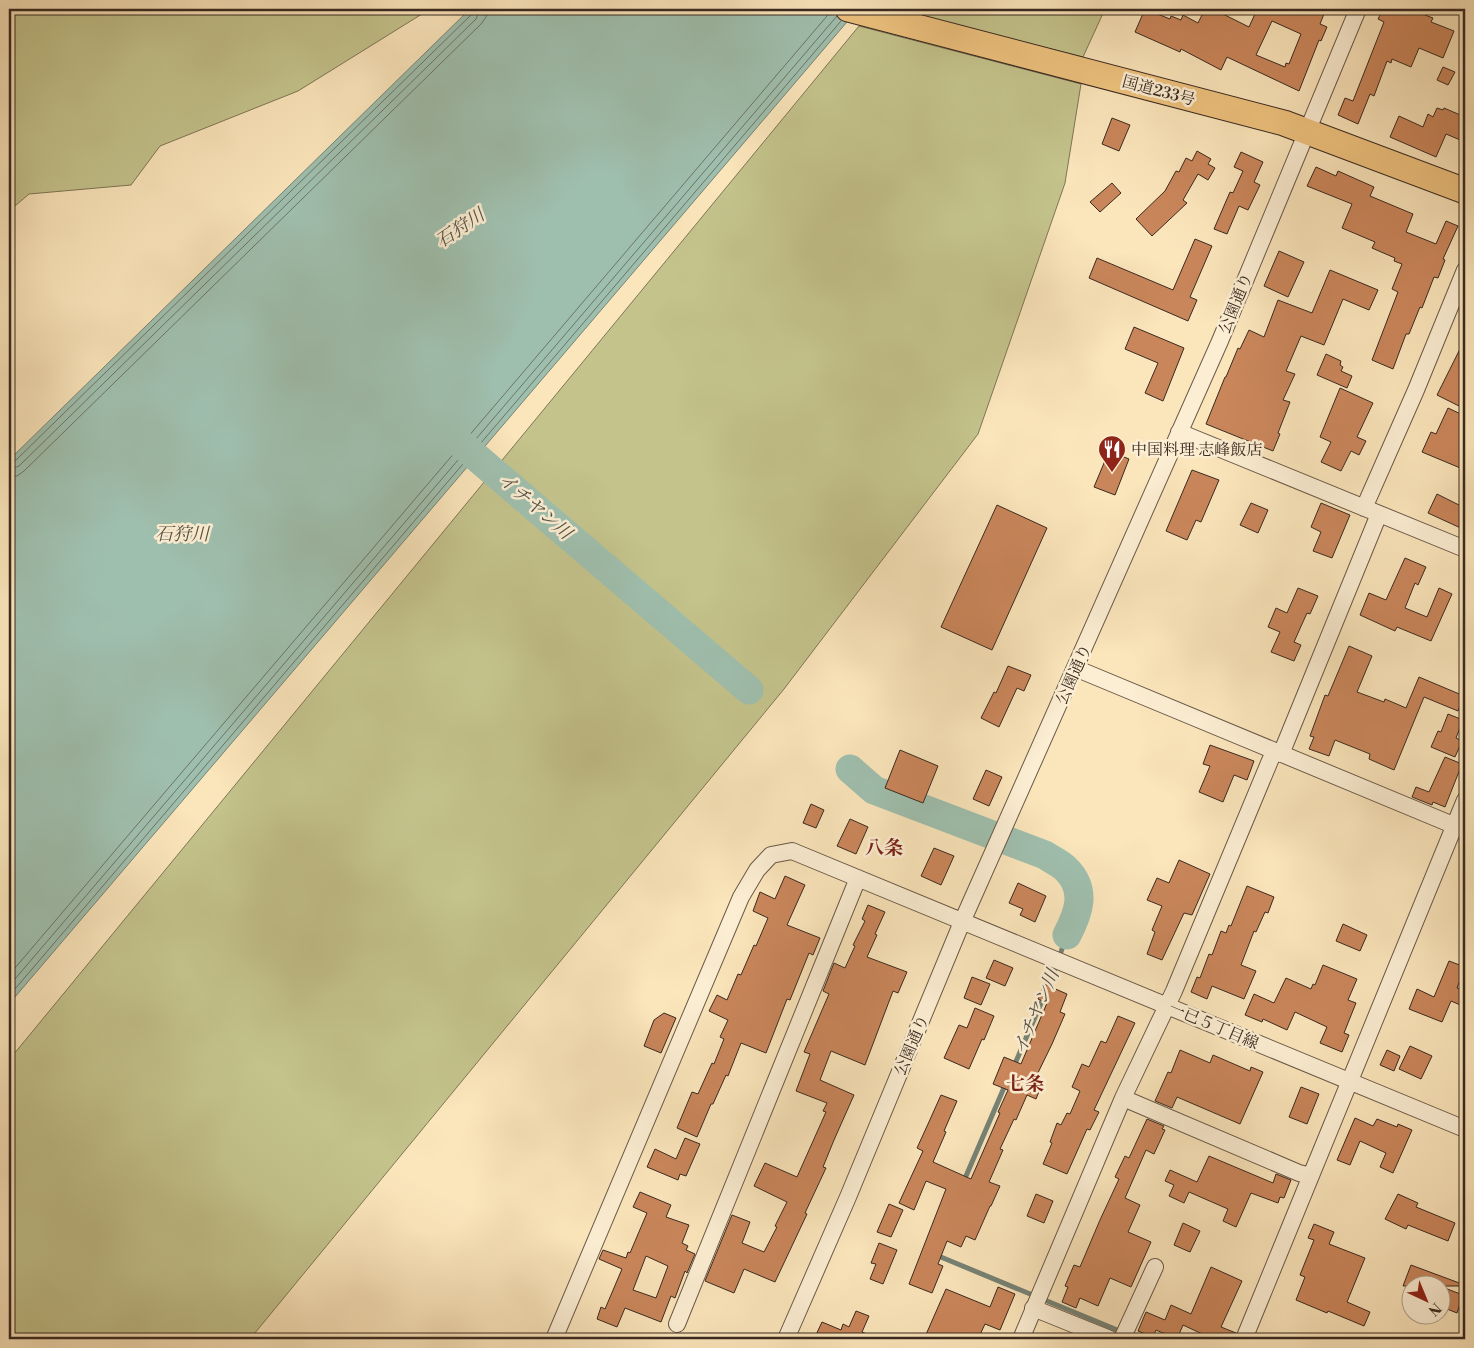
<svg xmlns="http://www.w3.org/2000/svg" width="1474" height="1348" font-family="'Libre Bodoni','Noto Serif JP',serif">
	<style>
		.green { fill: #c4c38c; stroke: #7e7656 }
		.water { fill: #9fbfae; stroke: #768376 }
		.pier { fill: #fbe5bb }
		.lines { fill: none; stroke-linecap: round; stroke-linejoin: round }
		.shore { stroke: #6c7468; stroke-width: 1 }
		.stream { stroke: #768376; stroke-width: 5 }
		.river { stroke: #9fbfae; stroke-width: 29 }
		.building { fill: #ca865b; stroke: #392a21; fill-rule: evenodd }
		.minor-casing { stroke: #6a5948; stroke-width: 18 }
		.highway-casing { stroke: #392a21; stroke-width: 27 }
		.minor { stroke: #fceed3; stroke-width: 16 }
		.highway { stroke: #eec27e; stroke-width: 25 }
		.labels { text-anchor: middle; stroke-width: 5; stroke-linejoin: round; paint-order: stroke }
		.street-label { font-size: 16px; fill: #392a21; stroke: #fceed3 }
		.poi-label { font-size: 16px; fill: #392a21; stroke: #fceed3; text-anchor: start }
		.water-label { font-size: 18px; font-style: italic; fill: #524f44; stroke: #fceed3 }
		.quarter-label { font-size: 19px; font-weight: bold; fill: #7a1f14; stroke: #fceed3 }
	</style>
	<rect width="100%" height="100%" fill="#fbe5bb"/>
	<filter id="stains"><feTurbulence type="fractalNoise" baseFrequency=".004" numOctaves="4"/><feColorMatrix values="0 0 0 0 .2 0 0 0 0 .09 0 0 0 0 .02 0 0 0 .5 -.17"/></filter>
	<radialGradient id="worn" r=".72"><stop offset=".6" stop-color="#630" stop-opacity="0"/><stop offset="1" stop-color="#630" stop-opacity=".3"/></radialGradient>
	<!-- green -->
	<path class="green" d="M 9,9 L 430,9 L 298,91 L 160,146 L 131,185 L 29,194 L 9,211 Z
		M 890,9 L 1105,9 L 1083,57 Z
		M 859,26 L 1081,84 L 1065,183 L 978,434 L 784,689 L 250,1339 L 9,1339 L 9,1060 Z"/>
	<!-- water -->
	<path class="water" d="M 470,9 L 858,9 L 9,1004 L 9,460 Z"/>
	<!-- pier -->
	<path class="pier" d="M 809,9 L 860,9 L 852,20 Z"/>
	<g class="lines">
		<!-- shore -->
		<path class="shore" d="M 9,463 L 14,462 L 472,14 L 474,9
			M 9,470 L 19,466 L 476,19 L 480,9
			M 9,477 L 17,476 L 24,471 L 481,24 L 486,17 L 487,9
			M 9,975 L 833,9
			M 9,986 L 837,16
			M 9,996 L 841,21"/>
		<!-- stream -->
		<path class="stream" d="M 1014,1066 L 1051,980 L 1067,935
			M 963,1183 L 1006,1083
			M 936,1255 L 1139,1339"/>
		<!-- river -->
		<path class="river" d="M 447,432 L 749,690
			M 850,769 L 874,790 L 1045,855 C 1052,860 1060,863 1066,869 C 1087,890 1079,912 1067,935"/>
	</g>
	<!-- building -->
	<path class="building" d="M 1145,9 L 1170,19 L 1171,16 L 1181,20 L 1183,15 L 1198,23 L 1205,9 L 1221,9 L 1219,12 L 1249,27 L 1255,14 L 1242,9 L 1326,9 L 1320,24 L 1327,27 L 1321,41 L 1319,40 L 1299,91 L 1227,57 L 1221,70 L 1181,49 L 1180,52 L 1135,32 ZM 1272,21 L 1301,34 L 1289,64 L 1286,63 L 1285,67 L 1256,55 Z
		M 1383,9 L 1428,9 L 1425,15 L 1433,18 L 1431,22 L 1454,31 L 1443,58 L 1419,48 L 1411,67 L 1392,59 L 1391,63 L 1387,61 L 1374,96 L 1370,94 L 1358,124 L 1338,115 L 1345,98 L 1353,101 L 1384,22 L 1378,19 Z
		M 1443,67 L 1455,72 L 1448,85 L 1437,80 Z
		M 1437,108 L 1443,110 L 1444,108 L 1465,117 L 1465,142 L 1446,134 L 1436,157 L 1390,137 L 1399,116 L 1423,127 L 1428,114 L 1433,117 Z
		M 1112,118 L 1130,125 L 1119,151 L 1102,144 Z
		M 1197,151 L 1211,159 L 1208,164 L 1215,168 L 1208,180 L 1198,174 L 1183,200 L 1187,203 L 1152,236 L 1136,219 L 1165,191 L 1176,171 L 1179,172 L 1186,158 L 1192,161 Z
		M 1241,152 L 1263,162 L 1254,182 L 1260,185 L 1248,210 L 1239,206 L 1227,234 L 1214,229 L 1230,192 L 1233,193 L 1243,171 L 1234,167 Z
		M 1316,167 L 1336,176 L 1338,171 L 1374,187 L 1370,196 L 1413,214 L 1406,232 L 1436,244 L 1446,221 L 1458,226 L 1443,259 L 1445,260 L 1438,278 L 1434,277 L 1422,308 L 1420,307 L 1409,334 L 1406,334 L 1393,369 L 1372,360 L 1398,292 L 1392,289 L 1402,264 L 1394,261 L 1395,258 L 1372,248 L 1375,242 L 1342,228 L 1352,204 L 1307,186 Z
		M 1112,183 L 1121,193 L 1100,212 L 1090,202 Z
		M 1195,239 L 1212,246 L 1190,297 L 1197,300 L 1188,321 L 1089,278 L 1097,258 L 1173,290 Z
		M 1279,251 L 1304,262 L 1288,297 L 1264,286 Z
		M 1330,270 L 1378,290 L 1369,310 L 1343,299 L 1324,345 L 1301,336 L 1286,371 L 1295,374 L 1283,400 L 1290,402 L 1278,433 L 1280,434 L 1273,451 L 1206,424 L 1225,377 L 1226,377 L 1238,348 L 1240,349 L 1249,330 L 1264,337 L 1278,300 L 1312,313 Z
		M 1134,327 L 1184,348 L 1163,401 L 1145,393 L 1158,363 L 1125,349 Z
		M 1465,339 L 1465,393 L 1459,406 L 1437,395 Z
		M 1326,354 L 1341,361 L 1340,365 L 1343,367 L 1341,371 L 1352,376 L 1347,388 L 1317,375 Z
		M 1340,388 L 1373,403 L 1357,437 L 1366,441 L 1359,455 L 1351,451 L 1341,471 L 1321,462 L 1331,442 L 1320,437 Z
		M 1448,408 L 1465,416 L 1465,470 L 1422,452 L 1431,432 L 1436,434 Z
		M 1109,451 L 1129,459 L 1115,495 L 1094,487 Z
		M 1192,470 L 1219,480 L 1201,522 L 1196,520 L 1187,540 L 1166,531 Z
		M 1437,494 L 1465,508 L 1465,530 L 1428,513 Z
		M 1251,503 L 1268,510 L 1258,533 L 1240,525 Z
		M 1321,503 L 1350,515 L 1332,558 L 1313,551 L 1321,532 L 1311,527 Z
		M 997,505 L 1047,528 L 992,650 L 941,627 Z
		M 1405,558 L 1426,567 L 1418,585 L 1415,583 L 1405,608 L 1427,617 L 1439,588 L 1452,594 L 1431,641 L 1397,627 L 1395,631 L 1360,615 L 1369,593 L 1386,600 Z
		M 1298,588 L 1318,596 L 1310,614 L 1307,613 L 1294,642 L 1301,645 L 1294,661 L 1271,652 L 1280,632 L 1268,627 L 1276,608 L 1287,613 Z
		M 1349,646 L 1372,656 L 1357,692 L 1384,702 L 1385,699 L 1406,708 L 1419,677 L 1464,696 L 1458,711 L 1424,697 L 1394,770 L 1369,759 L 1370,754 L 1335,740 L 1329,756 L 1309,749 L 1314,737 L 1310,736 L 1325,695 L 1328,696 Z
		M 1008,666 L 1031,675 L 1024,691 L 1017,688 L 999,727 L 981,718 L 994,692 L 996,693 Z
		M 1448,714 L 1463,720 L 1456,738 L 1462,741 L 1455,757 L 1431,747 L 1438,731 L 1441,732 Z
		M 1210,745 L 1254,761 L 1247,780 L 1234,775 L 1223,802 L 1199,792 L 1210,766 L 1203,764 Z
		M 900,750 L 938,766 L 923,803 L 885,788 Z
		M 1445,757 L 1462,764 L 1445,807 L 1433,802 L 1432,805 L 1412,797 L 1416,787 L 1429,792 Z
		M 986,770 L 1002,777 L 989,806 L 973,799 Z
		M 811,804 L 824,810 L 816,828 L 803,823 Z
		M 850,819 L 868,827 L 856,854 L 837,846 Z
		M 934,848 L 954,856 L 941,885 L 921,876 Z
		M 1179,860 L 1210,874 L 1192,915 L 1184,913 L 1162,960 L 1147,954 L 1155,932 L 1152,930 L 1162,906 L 1147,900 L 1157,878 L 1169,883 Z
		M 785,876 L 805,885 L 787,925 L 820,938 L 813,955 L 809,953 L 790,1000 L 787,999 L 766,1053 L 741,1043 L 728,1076 L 726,1075 L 713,1104 L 711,1104 L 697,1137 L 677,1128 L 692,1092 L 698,1094 L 712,1063 L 714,1064 L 724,1039 L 720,1037 L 728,1020 L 709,1011 L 717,995 L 727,1000 L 738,974 L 741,975 L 754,945 L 756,946 L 768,918 L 753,911 L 760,892 L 775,899 Z
		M 1018,883 L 1046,896 L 1035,922 L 1020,915 L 1023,909 L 1009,903 Z
		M 1247,886 L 1274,897 L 1268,913 L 1265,912 L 1256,932 L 1254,931 L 1241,965 L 1256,971 L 1244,999 L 1212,986 L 1207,999 L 1191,992 L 1197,977 L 1200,978 L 1209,954 L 1212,955 L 1221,931 L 1226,933 L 1229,925 L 1231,926 Z
		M 868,905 L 885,912 L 875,934 L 877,935 L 867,957 L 907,972 L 898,993 L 893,991 L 865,1065 L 831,1051 L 820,1080 L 854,1095 L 834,1140 L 823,1167 L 826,1168 L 805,1213 L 807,1214 L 775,1282 L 744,1269 L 734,1293 L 705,1281 L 732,1215 L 750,1222 L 742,1243 L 764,1252 L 777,1227 L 775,1226 L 787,1202 L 754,1186 L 765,1163 L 797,1177 L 826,1112 L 823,1111 L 827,1103 L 796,1091 L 810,1054 L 804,1052 L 829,994 L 823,991 L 834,963 L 845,968 L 855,946 L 853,945 L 865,921 L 862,919 Z
		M 1343,924 L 1367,935 L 1360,951 L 1336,941 Z
		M 994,960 L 1013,968 L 1005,986 L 986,978 Z
		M 1449,961 L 1465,967 L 1457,988 L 1465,991 L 1465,1007 L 1451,1001 L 1442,1022 L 1409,1009 L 1417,989 L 1434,997 Z
		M 1323,965 L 1357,979 L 1348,1000 L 1356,1003 L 1344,1033 L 1349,1035 L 1342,1052 L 1320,1043 L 1327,1027 L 1295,1012 L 1287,1030 L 1263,1019 L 1262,1022 L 1245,1015 L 1254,994 L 1274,1003 L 1286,978 L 1311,989 L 1313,984 L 1315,985 Z
		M 972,977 L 990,984 L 981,1005 L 964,998 Z
		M 1044,984 L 1067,994 L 1060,1012 L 1065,1014 L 1052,1044 L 1034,1081 L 1042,1084 L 1036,1099 L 1027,1095 L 1016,1120 L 1014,1119 L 1000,1149 L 1003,1150 L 989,1182 L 1000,1186 L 991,1206 L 990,1206 L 975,1240 L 966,1236 L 961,1247 L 947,1241 L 938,1264 L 943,1266 L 932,1293 L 909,1284 L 946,1189 L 926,1181 L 914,1210 L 899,1203 L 923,1151 L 917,1148 L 928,1124 L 941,1095 L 957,1101 L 944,1131 L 946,1132 L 933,1162 L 971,1179 L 1000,1113 L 998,1112 L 1008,1090 L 993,1084 L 1004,1057 L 1021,1064 L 1047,1003 L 1038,999 Z
		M 975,1008 L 994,1016 L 984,1040 L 982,1039 L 969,1069 L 944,1058 L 959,1025 L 967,1028 Z
		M 664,1013 L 676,1018 L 661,1053 L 644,1046 L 654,1020 Z
		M 1118,1016 L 1135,1023 L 1094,1110 L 1099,1112 L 1090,1130 L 1087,1129 L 1067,1174 L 1043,1164 L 1052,1143 L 1050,1142 L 1057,1123 L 1061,1125 L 1067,1113 L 1070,1114 L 1080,1091 L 1072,1087 L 1082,1064 L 1089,1067 L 1101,1041 L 1106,1043 Z
		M 1410,1046 L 1432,1056 L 1421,1079 L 1399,1069 Z
		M 1180,1050 L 1210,1063 L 1213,1055 L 1250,1071 L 1251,1067 L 1263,1072 L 1240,1124 L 1177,1097 L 1172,1108 L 1155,1101 L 1168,1072 L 1171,1073 Z
		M 1387,1050 L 1400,1056 L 1394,1071 L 1380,1065 Z
		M 1301,1087 L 1319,1094 L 1307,1124 L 1289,1117 Z
		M 1355,1118 L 1373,1126 L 1377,1119 L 1397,1127 L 1398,1124 L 1412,1130 L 1393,1173 L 1380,1167 L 1386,1153 L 1360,1141 L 1350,1165 L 1337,1160 Z
		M 1147,1119 L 1164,1126 L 1162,1129 L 1165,1130 L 1154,1154 L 1146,1150 L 1125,1198 L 1140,1205 L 1128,1232 L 1151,1242 L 1131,1287 L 1110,1278 L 1098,1306 L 1080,1298 L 1076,1308 L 1062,1302 L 1068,1287 L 1065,1286 L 1074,1265 L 1080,1267 L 1100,1220 L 1119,1179 L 1115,1177 L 1125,1156 L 1129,1158 Z
		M 685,1138 L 700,1144 L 686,1176 L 680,1174 L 678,1180 L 647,1167 L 655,1149 L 676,1159 Z
		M 1209,1156 L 1273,1183 L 1276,1174 L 1291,1180 L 1284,1198 L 1280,1197 L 1278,1203 L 1251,1193 L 1236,1227 L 1223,1221 L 1228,1209 L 1189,1192 L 1184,1203 L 1169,1196 L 1174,1185 L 1165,1181 L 1170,1170 L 1197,1182 Z
		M 640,1192 L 671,1205 L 666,1217 L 689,1225 L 682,1243 L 688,1246 L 686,1250 L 695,1254 L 687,1273 L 685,1271 L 675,1298 L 671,1296 L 661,1322 L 625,1308 L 617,1327 L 597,1319 L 601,1307 L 605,1309 L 622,1269 L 599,1259 L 603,1250 L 626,1258 L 628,1252 L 630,1253 L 647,1213 L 633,1207 ZM 646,1256 L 668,1266 L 656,1298 L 633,1290 Z
		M 1036,1194 L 1053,1201 L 1044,1223 L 1027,1216 Z
		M 1398,1194 L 1418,1203 L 1416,1207 L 1455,1223 L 1448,1241 L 1408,1225 L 1406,1229 L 1385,1219 Z
		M 889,1204 L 903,1210 L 891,1237 L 877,1232 Z
		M 1183,1223 L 1200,1231 L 1190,1252 L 1174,1245 Z
		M 1314,1224 L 1334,1232 L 1329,1244 L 1365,1258 L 1347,1302 L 1370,1312 L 1364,1326 L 1328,1311 L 1327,1313 L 1296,1300 L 1305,1277 L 1300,1275 L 1314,1240 L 1308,1238 Z
		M 879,1243 L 897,1250 L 883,1284 L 870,1279 L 876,1264 L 871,1263 Z
		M 1411,1265 L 1462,1284 L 1462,1286 L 1403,1286 Z
		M 1211,1267 L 1242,1281 L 1221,1327 L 1236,1333 L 1234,1339 L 1213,1339 L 1183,1325 L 1177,1339 L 1156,1330 L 1153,1337 L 1138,1331 L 1146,1312 L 1165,1320 L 1171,1305 L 1191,1314 Z
		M 998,1287 L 1015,1294 L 1000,1330 L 985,1324 L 978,1339 L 924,1339 L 946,1289 L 990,1307 Z
		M 1442,1287 L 1463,1295 L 1457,1313 L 1442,1307 Z
		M 856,1311 L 869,1316 L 862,1332 L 879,1339 L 814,1339 L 822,1322 L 841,1330 L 843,1324 L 849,1327 Z"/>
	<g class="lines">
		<!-- minor casing -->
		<g class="minor-casing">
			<path id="minor" d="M 1179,432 L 1465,549
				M 1364,508 L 1416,390 L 1465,270
				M 1075,668 L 1465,830
				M 1281,754 L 1379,514
				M 1123,1098 L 1299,1173 L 1311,1176
				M 1033,1308 L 1110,1339
				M 677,1324 L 858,878
				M 554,1339 L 741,897 L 757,870 L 771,855 L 792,851 L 1465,1129
				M 786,1339 L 848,1197 L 962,922 L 1220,341 L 1358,9
				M 1021,1339 L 1123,1098 L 1174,991 L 1274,751
				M 1122,1339 L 1155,1267
				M 1244,1339 L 1465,800"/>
		</g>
		<!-- highway casing -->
		<g class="highway-casing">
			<path id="highway" d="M 848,9 L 1284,123 L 1465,191"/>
		</g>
		<!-- minor -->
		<use href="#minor" class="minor"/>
		<!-- highway -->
		<use href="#highway" class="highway"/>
	</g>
	<!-- icons -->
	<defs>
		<g id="restaurant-pin" transform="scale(1.4375)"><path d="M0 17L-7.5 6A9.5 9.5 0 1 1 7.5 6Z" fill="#8f2418" stroke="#fceed3"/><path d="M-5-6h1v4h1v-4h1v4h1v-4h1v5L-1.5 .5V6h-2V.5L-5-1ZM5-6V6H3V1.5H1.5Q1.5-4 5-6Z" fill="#fff"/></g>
	</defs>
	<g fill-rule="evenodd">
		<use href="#restaurant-pin" x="1112" y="449"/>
	</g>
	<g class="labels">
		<!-- street labels -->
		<g class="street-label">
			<text transform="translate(1159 90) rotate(15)" y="6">国道233号</text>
			<text transform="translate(1235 303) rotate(-68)" y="6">公園通り</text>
			<text transform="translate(1073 674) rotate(-66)" y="6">公園通り</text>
			<text transform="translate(1214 1025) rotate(23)" y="6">一已５丁目線</text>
			<text transform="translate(911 1045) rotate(-67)" y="6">公園通り</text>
		</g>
		<!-- poi labels -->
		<g class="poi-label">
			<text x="1131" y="455">中国料理 志峰飯店</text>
		</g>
		<!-- water labels -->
		<g class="water-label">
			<text transform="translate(460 228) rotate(-34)" y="6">石狩川</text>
			<text transform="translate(535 506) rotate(41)" y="6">イチヤン川</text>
			<text x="182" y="540">石狩川</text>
			<text transform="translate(1036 1012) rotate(-67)" y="6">イチヤン川</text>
		</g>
		<!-- quarter labels -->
		<g class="quarter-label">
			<text x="884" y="854">八条</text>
			<text x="1025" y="1090">七条</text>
		</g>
	</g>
	<!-- margin -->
	<rect width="1474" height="1348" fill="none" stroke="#fbe5bb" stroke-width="30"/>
	<rect x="10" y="10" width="1454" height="1328" fill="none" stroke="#392a21" stroke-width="2.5"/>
	<rect x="15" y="15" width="1444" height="1318" fill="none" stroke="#392a21"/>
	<!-- north arrow -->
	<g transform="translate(1426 1300) rotate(136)"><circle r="24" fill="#fceed3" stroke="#aea08c"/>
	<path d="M0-4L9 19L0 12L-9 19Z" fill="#8f2418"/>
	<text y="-8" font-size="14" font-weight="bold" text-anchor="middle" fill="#392a21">N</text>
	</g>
	<rect width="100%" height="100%" filter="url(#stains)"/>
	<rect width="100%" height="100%" fill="url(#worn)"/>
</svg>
